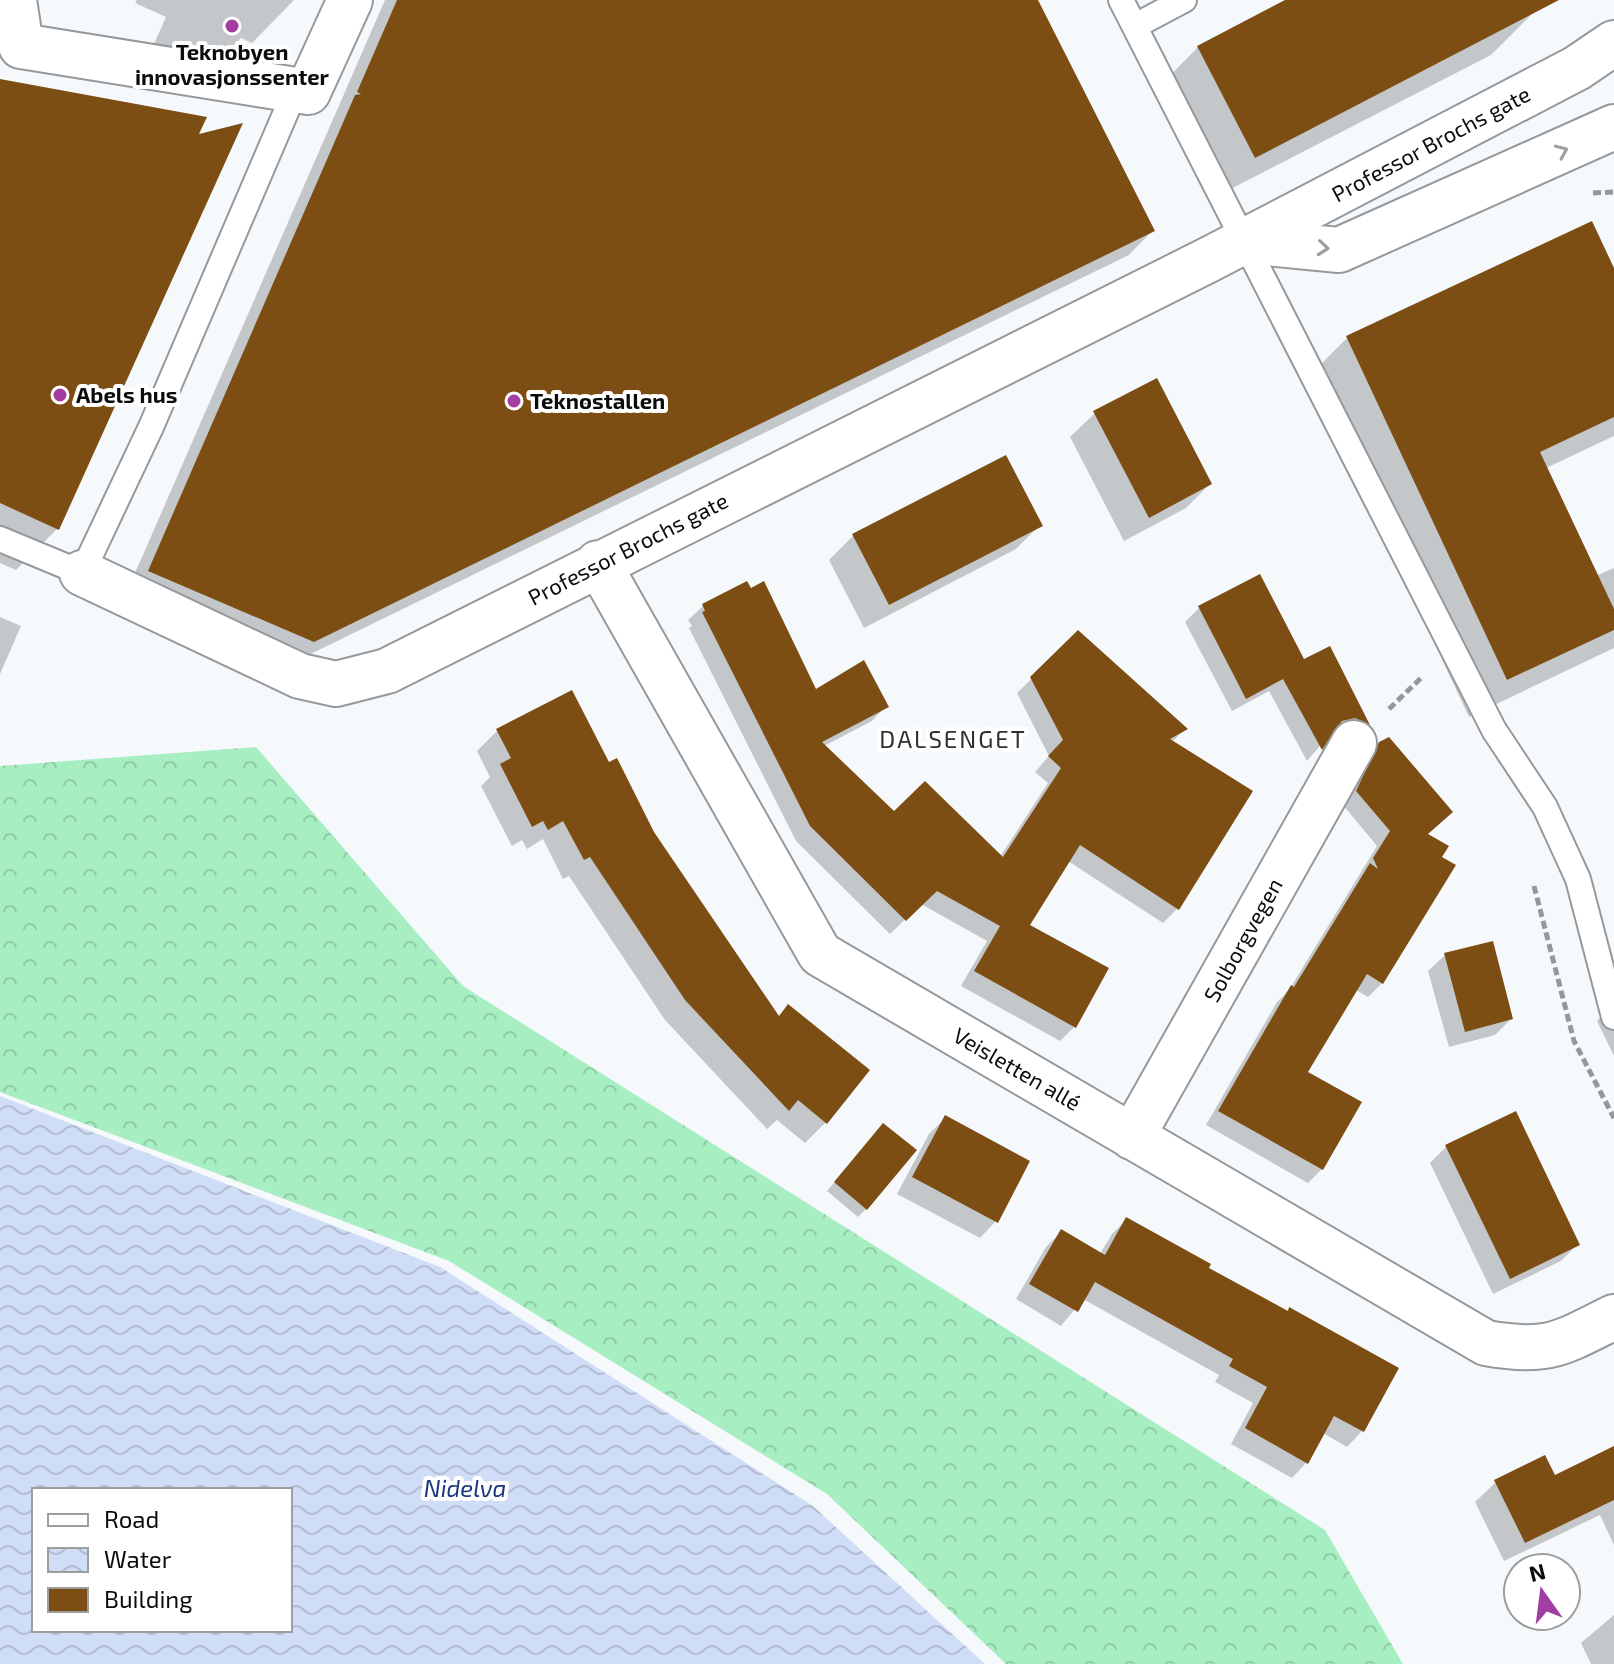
<svg xmlns="http://www.w3.org/2000/svg" width="1614" height="1664" font-family="'Exo 2',sans-serif">
	<style>
		.forest { fill: url(#forest-crowns) }
		.water { fill: url(#water-waves); fill-rule: evenodd }
		.shadow { fill: #0003 }
		.building { fill: #7d4e14 }
		.lines { fill: none; stroke-linecap: round; stroke-linejoin: round }
		.lane-casing { stroke: #96999c; stroke-width: 28 }
		.street-casing { stroke: #96999c; stroke-width: 48 }
		.path { stroke: #959799; stroke-width: 5; stroke-dasharray: 8 4; stroke-linecap: butt }
		.lane { stroke: #fff; stroke-width: 24 }
		.street { stroke: #fff; stroke-width: 44 }
		.oneway { stroke: #9d9e9e }
		.poi-dot { fill: #a23da1; stroke: #fff; stroke-width: 3 }
		.labels { text-anchor: middle; stroke-width: 8; stroke-linejoin: round; paint-order: stroke }
		.poi-label { font-size: 22px; font-weight: bold; fill: #0b0c0d; stroke: #fff; text-anchor: start }
		.street-label { font-size: 22px; fill: #0b0c0d; stroke: #fff }
		.neighbourhood-label { font-size: 24px; letter-spacing: 2px; fill: #2e3032; stroke: #fff }
		.water-label { font-size: 24px; font-style: italic; fill: #1a377e; stroke: #fff }
	</style>
	<defs>
		<pattern id="forest-crowns" width="20" height="18" patternUnits="userSpaceOnUse" patternTransform="scale(2)"><rect width="20" height="18" fill="#a8eec3"/><path d="M2 6a3 3 0 1 1 6 0M12 15a3 3 0 1 1 6 0" fill="none" stroke="#8fcba6"/></pattern>
		<pattern id="water-waves" width="16" height="10" patternUnits="userSpaceOnUse" patternTransform="scale(2)"><rect width="16" height="10" fill="#d0ddf6"/><path d="M0 5q4-4 8 0t8 0" fill="none" stroke="#b1bcd2"/></pattern>
	</defs>
	<rect width="100%" height="100%" fill="#f6f9fc"/>
	<!-- forest -->
	<path class="forest" d="M 256,747 L 463,986 L 1325,1530 L 1403,1664 L 1006,1664 L 827,1494 L 449,1261 L 0,1092 L 0,766 Z"/>
	<!-- water -->
	<path class="water" d="M 0,1096 L 440,1267 L 813,1506 L 985,1664 L 0,1664 ZM 34,1490 L 290,1490 L 290,1630 L 34,1630 Z"/>
	<!-- shadow -->
	<path class="shadow" d="M 137,0 L 294,0 L 252,43 L 241,38 L 200,79 L 149,55 L 166,17 L 135,3 Z
		M 385,0 L 1036,0 L 1153,230 L 1129,255 L 288,665 L 125,596 Z
		M 1289,0 L 1525,0 L 1532,14 L 1491,55 L 1213,198 L 1157,89 L 1198,47 Z
		M 0,81 L 58,528 L 16,570 L 0,563 Z
		M 1614,273 L 1614,436 L 1546,468 L 1596,576 L 1614,568 L 1614,648 L 1469,717 L 1309,376 L 1347,338 Z
		M 1095,413 L 1210,484 L 1186,508 L 1124,541 L 1070,437 Z
		M 1040,525 L 1016,549 L 864,628 L 829,560 L 853,536 Z
		M 1259,576 L 1304,662 L 1329,649 L 1367,724 L 1355,737 L 1340,731 L 1331,733 L 1307,761 L 1269,691 L 1232,711 L 1185,622 L 1199,608 Z
		M 703,606 L 815,692 L 886,706 L 872,721 L 824,746 L 894,814 L 1000,857 L 1048,783 L 1035,772 L 1049,756 L 1017,693 L 1078,633 L 1185,729 L 1172,742 L 1178,908 L 1163,923 L 1068,861 L 1027,925 L 1074,1027 L 1060,1041 L 961,986 L 987,941 L 921,904 L 890,934 L 796,841 L 689,628 L 692,626 L 688,620 Z
		M 0,617 L 21,626 L 0,674 Z
		M 497,731 L 608,765 L 653,833 L 826,1122 L 805,1143 L 777,1120 L 767,1129 L 665,1020 L 569,876 L 563,879 L 543,839 L 527,849 L 522,840 L 512,846 L 481,786 L 490,777 L 477,751 Z
		M 1380,744 L 1426,835 L 1382,983 L 1368,997 L 1356,990 L 1305,1073 L 1322,1169 L 1308,1183 L 1206,1125 L 1277,1002 L 1289,990 L 1377,846 L 1343,805 L 1365,759 Z
		M 1445,955 L 1511,1019 L 1495,1035 L 1449,1047 L 1428,971 Z
		M 1614,1004 L 1614,1056 L 1597,1021 Z
		M 945,1118 L 996,1221 L 980,1238 L 897,1194 L 929,1134 Z
		M 876,1133 L 866,1209 L 858,1217 L 827,1191 Z
		M 1446,1147 L 1578,1244 L 1561,1261 L 1493,1294 L 1430,1163 Z
		M 1127,1219 L 1206,1269 L 1397,1369 L 1362,1431 L 1347,1447 L 1323,1433 L 1307,1462 L 1292,1478 L 1231,1444 L 1253,1403 L 1215,1382 L 1219,1375 L 1083,1299 L 1061,1326 L 1016,1299 L 1046,1247 L 1061,1232 L 1100,1254 L 1112,1234 Z
		M 1614,1448 L 1614,1545 L 1600,1515 L 1504,1561 L 1475,1502 L 1496,1482 L 1554,1477 Z
		M 1614,1615 L 1614,1664 L 1591,1664 L 1581,1643 Z"/>
	<!-- building -->
	<path class="building" d="M 397,0 L 1038,0 L 1155,231 L 314,642 L 148,571 L 355,95 L 361,94 L 357,92 Z
		M 1285,0 L 1559,0 L 1255,158 L 1197,46 Z
		M 0,79 L 207,117 L 199,134 L 243,123 L 59,530 L 0,503 Z
		M 1592,221 L 1614,268 L 1614,417 L 1540,452 L 1614,609 L 1614,630 L 1507,680 L 1346,336 Z
		M 1157,378 L 1212,484 L 1149,518 L 1093,411 Z
		M 1006,455 L 1043,526 L 889,605 L 852,534 Z
		M 1260,574 L 1304,659 L 1330,646 L 1370,725 L 1355,718 L 1342,721 L 1322,750 L 1283,679 L 1246,699 L 1198,606 Z
		M 747,581 L 751,588 L 764,581 L 816,689 L 864,660 L 889,707 L 822,742 L 894,811 L 925,781 L 1003,857 L 1061,768 L 1048,756 L 1063,740 L 1030,677 L 1078,630 L 1188,729 L 1170,739 L 1253,791 L 1179,910 L 1080,845 L 1030,925 L 1109,968 L 1076,1028 L 974,971 L 1000,926 L 937,891 L 906,921 L 810,826 L 702,612 L 705,611 L 702,604 Z
		M 572,690 L 609,762 L 617,758 L 654,832 L 779,1016 L 788,1004 L 870,1070 L 827,1124 L 798,1100 L 789,1111 L 685,1000 L 590,857 L 584,860 L 563,821 L 548,830 L 543,821 L 532,827 L 500,764 L 511,758 L 496,729 Z
		M 1389,737 L 1453,812 L 1428,834 L 1449,846 L 1442,857 L 1456,865 L 1383,984 L 1367,974 L 1308,1072 L 1362,1102 L 1323,1170 L 1218,1111 L 1291,985 L 1294,987 L 1370,863 L 1378,869 L 1373,858 L 1390,831 L 1356,791 L 1379,742 Z
		M 1493,941 L 1513,1019 L 1465,1032 L 1444,953 Z
		M 1516,1111 L 1580,1245 L 1510,1279 L 1445,1145 Z
		M 945,1115 L 1030,1161 L 998,1223 L 912,1177 Z
		M 883,1123 L 917,1150 L 867,1210 L 834,1182 Z
		M 1126,1217 L 1211,1264 L 1209,1268 L 1288,1311 L 1289,1307 L 1399,1368 L 1364,1432 L 1334,1416 L 1308,1464 L 1245,1428 L 1267,1387 L 1229,1366 L 1233,1359 L 1095,1282 L 1078,1312 L 1029,1284 L 1061,1229 L 1105,1255 Z
		M 1614,1446 L 1614,1500 L 1525,1543 L 1494,1480 L 1545,1455 L 1555,1475 Z"/>
	<g class="lines">
		<!-- lane casing -->
		<g class="lane-casing">
			<path id="lane" d="M 1121,0 L 1494,730 L 1545,807 L 1578,879 L 1614,1017
				M 1135,26 L 1184,0
				M 0,539 L 82,573 L 151,427 L 295,91"/>
		</g>
		<!-- street casing -->
		<g class="street-casing">
			<path id="street" d="M 14,0 L 21,46 L 308,92 L 350,0
				M 1245,241 L 1339,250 L 1614,127
				M 598,563 L 820,954 L 1486,1343 C 1548,1354 1560,1344 1614,1317
				M 82,573 L 300,676 L 336,684 L 387,671 L 1210,259 L 1577,68 L 1614,43
				M 1132,1137 L 1354,743"/>
		</g>
		<!-- path -->
		<path class="path" d="M 1593,193 L 1614,192
			M 1389,709 L 1422,677
			M 1534,886 L 1574,1041 L 1614,1118"/>
		<!-- lane -->
		<use href="#lane" class="lane"/>
		<!-- street -->
		<use href="#street" class="street"/>
	</g>
	<!-- one-way arrows -->
	<defs><path id="oneway-chevron" d="M-2-3.5L2.5 0L-2 3.5" fill="none" stroke-width="1.6" stroke-linecap="round" stroke-linejoin="round" transform="scale(2)"/></defs>
	<g class="oneway">
		<use href="#oneway-chevron" transform="translate(1562 151) rotate(-24)"/>
		<use href="#oneway-chevron" transform="translate(1323 248) rotate(5)"/>
	</g>
	<!-- markers -->
	<g class="poi-dot">
		<circle cx="232" cy="26" r="8"/>
		<circle cx="60" cy="395" r="8"/>
		<circle cx="514" cy="401" r="8"/>
	</g>
	<g class="labels">
		<!-- poi labels -->
		<g class="poi-label">
			<text x="232" y="60" text-anchor="middle">Teknobyen<tspan x="232" dy="25">innovasjonssenter</tspan></text>
			<text x="76" y="403">Abels hus</text>
			<text x="530" y="409">Teknostallen</text>
		</g>
		<!-- street labels -->
		<g class="street-label">
			<text transform="translate(1431 144) rotate(-28)" y="8">Professor Brochs gate</text>
			<text transform="translate(628 549) rotate(-27)" y="8">Professor Brochs gate</text>
			<text transform="translate(1243 940) rotate(-61)" y="8">Solborgvegen</text>
			<text transform="translate(1017 1069) rotate(30)" y="8">Veisletten allé</text>
		</g>
		<!-- neighbourhood labels -->
		<g class="neighbourhood-label">
			<text x="953" y="748">DALSENGET</text>
		</g>
		<!-- water labels -->
		<g class="water-label">
			<text x="465" y="1497">Nidelva</text>
		</g>
	</g>
	<!-- legend -->
	<rect x="32" y="1488" width="260" height="144" fill="#ffffff" stroke="#9d9e9e" stroke-width="2"/>
	<rect x="48" y="1514" width="40" height="12" fill="#ffffff" stroke="#9d9e9e" stroke-width="2"/>
	<text x="104" y="1528" font-size="24" fill="#0b0c0d">Road</text>
	<rect x="48" y="1548" width="40" height="24" fill="url(#water-waves)" stroke="#9d9e9e" stroke-width="2"/>
	<text x="104" y="1568" font-size="24" fill="#0b0c0d">Water</text>
	<rect x="48" y="1588" width="40" height="24" fill="#7d4e14" stroke="#9d9e9e" stroke-width="2"/>
	<text x="104" y="1608" font-size="24" fill="#0b0c0d">Building</text>
	<!-- north arrow -->
	<g transform="translate(1542 1592) rotate(346)"><circle r="38" fill="#ffffff" stroke="#9d9e9e" stroke-width="2"/>
	<path d="M0-6L14 30L0 20L-14 30Z" fill="#a23da1"/>
	<text y="-12" font-size="22" font-weight="bold" text-anchor="middle" fill="#0b0c0d">N</text>
	</g>
</svg>
